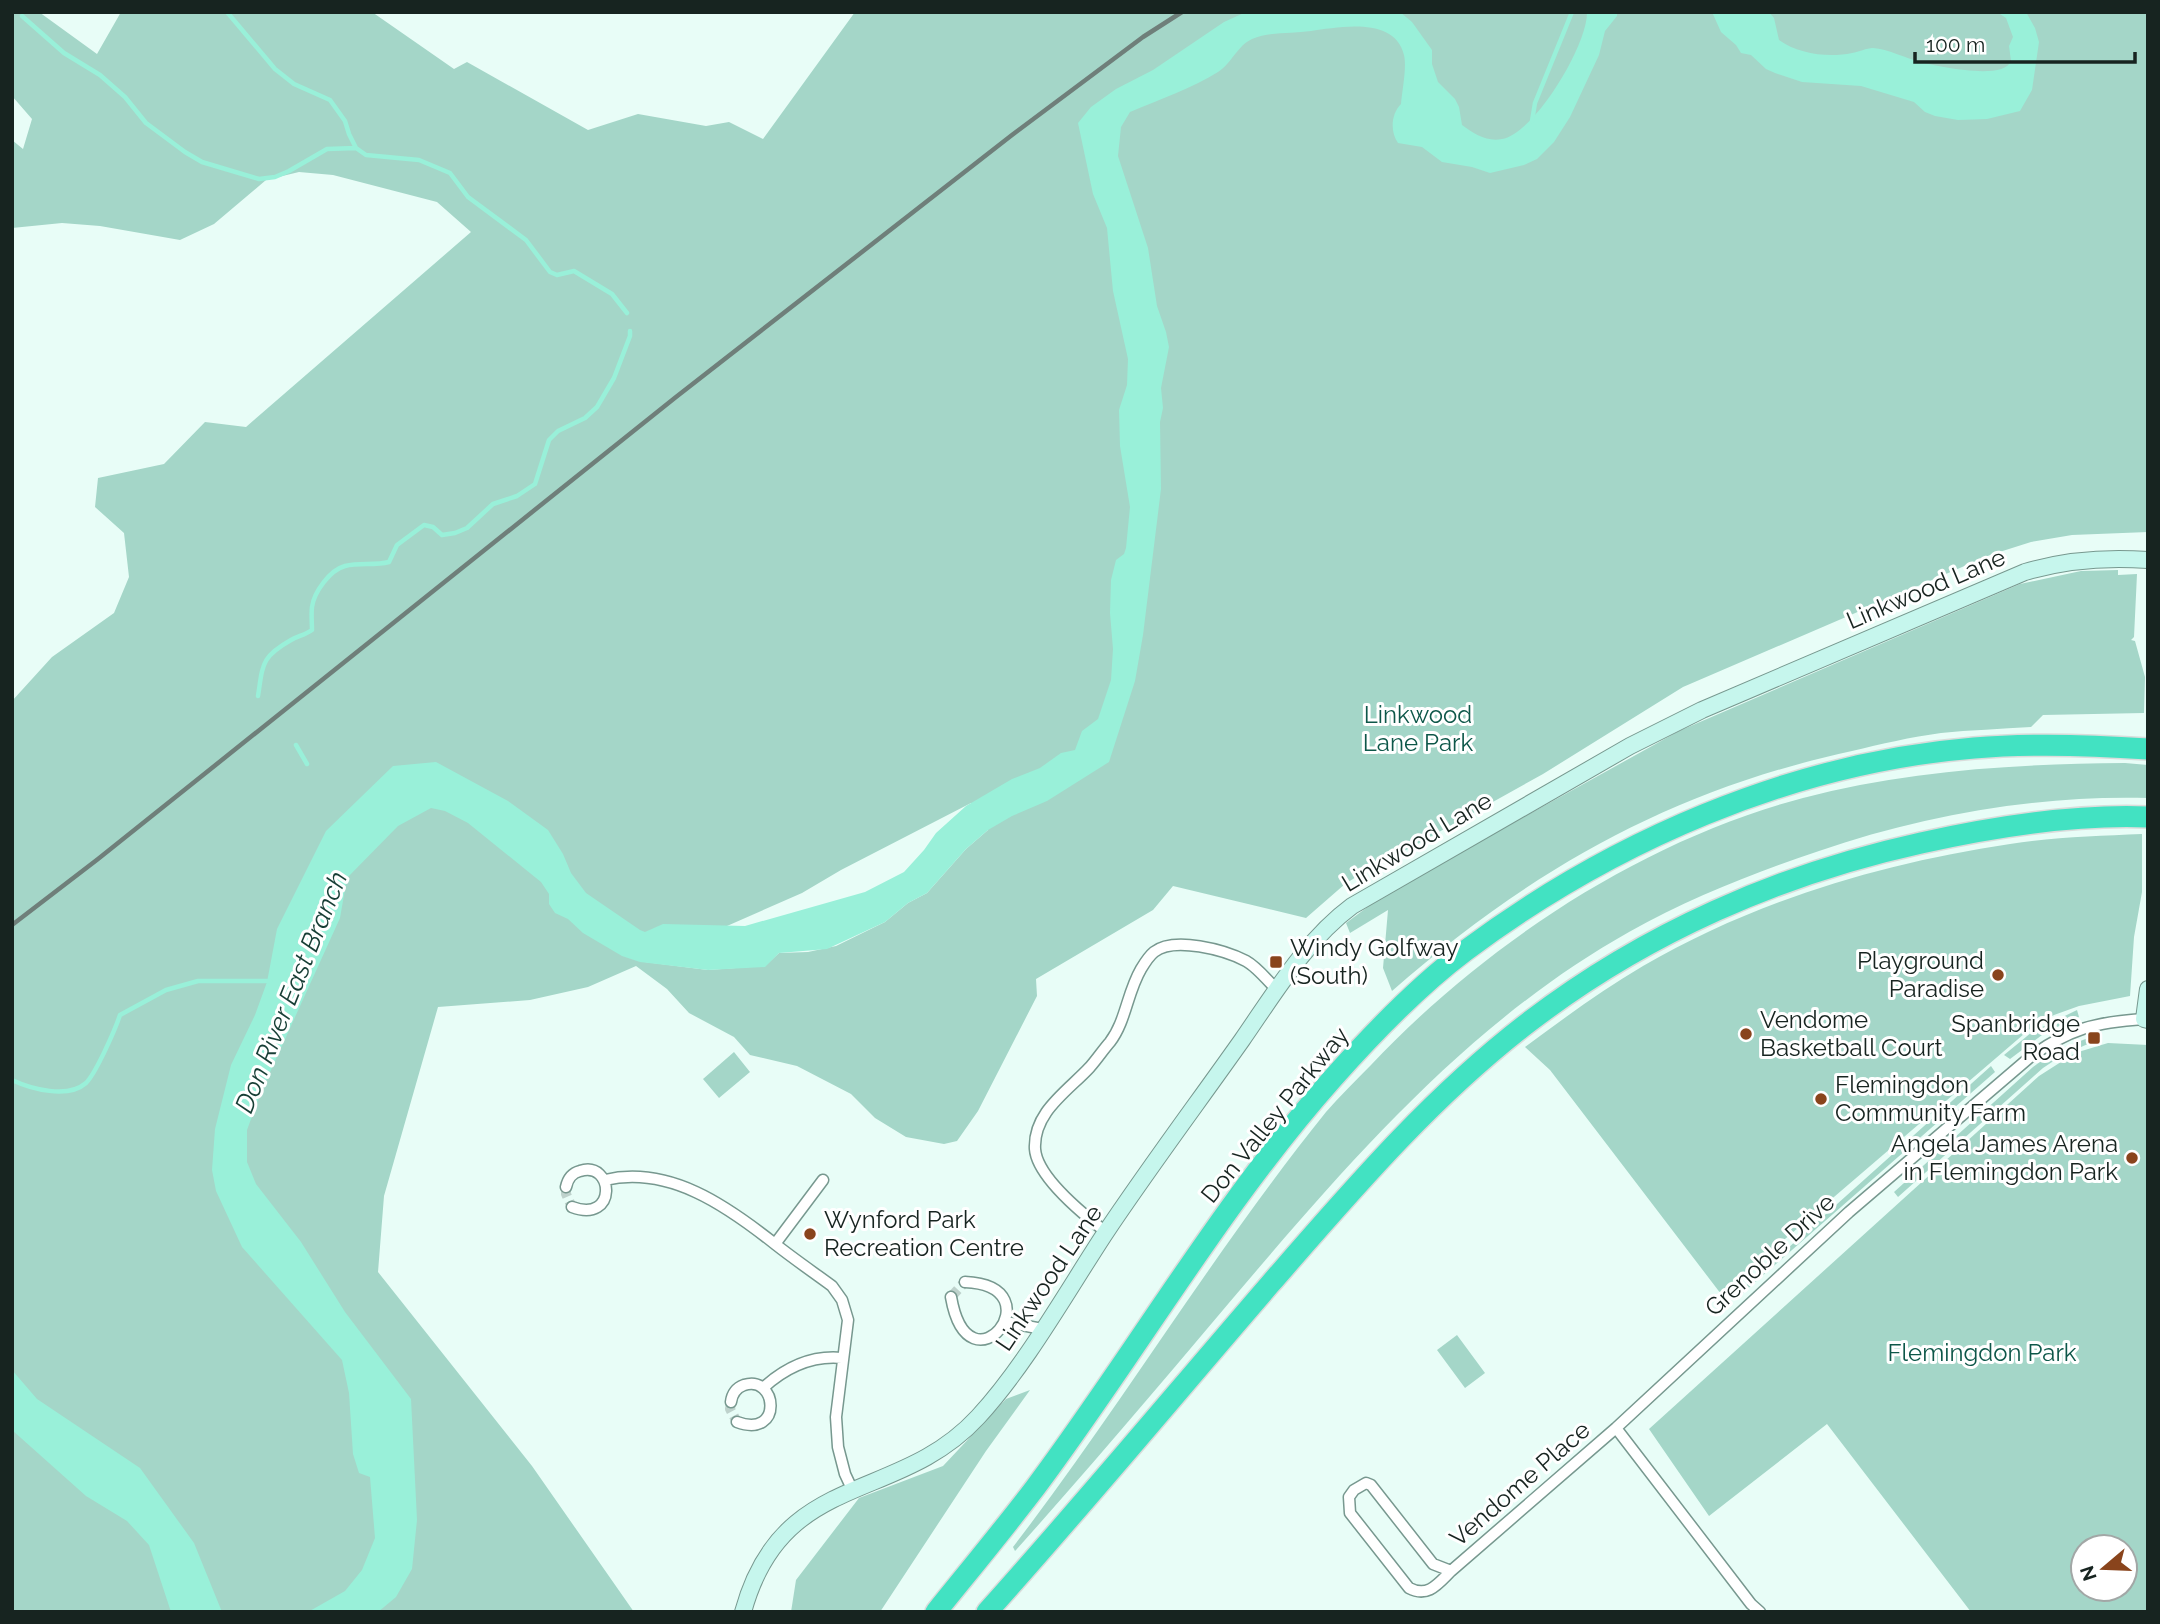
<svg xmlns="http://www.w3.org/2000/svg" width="2160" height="1624" font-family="Raleway,sans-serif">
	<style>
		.green { fill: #a4d6c8; fill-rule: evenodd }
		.water { fill: #99f0d9 }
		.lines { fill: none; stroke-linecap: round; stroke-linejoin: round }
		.stream { stroke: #99f0d9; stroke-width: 4.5 }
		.street-tunnel { stroke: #bed2cc; stroke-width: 10; stroke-dasharray: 10 5; stroke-linecap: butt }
		.street-casing { stroke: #77988f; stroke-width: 13 }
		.secondary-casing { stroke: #77988f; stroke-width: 18 }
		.highway-casing { stroke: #dadcdb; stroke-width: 24 }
		.street { stroke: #fff; stroke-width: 10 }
		.secondary { stroke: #c6f6ed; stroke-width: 16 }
		.highway { stroke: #42e2c2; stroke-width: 21 }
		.rail { stroke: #6f7f7a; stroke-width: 4.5 }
		.poi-dot { fill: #89441c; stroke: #fff; stroke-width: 2.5 }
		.labels { text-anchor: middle; stroke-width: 6; stroke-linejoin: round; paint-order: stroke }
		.street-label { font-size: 24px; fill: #172420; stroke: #fff }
		.park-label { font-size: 24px; fill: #0d5749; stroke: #fff }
		.poi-label { font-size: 24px; fill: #172420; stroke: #fff; text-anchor: start }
		.water-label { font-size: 26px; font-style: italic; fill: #163e35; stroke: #fff }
	</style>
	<rect width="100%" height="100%" fill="#e8fdf7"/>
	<!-- green -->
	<path class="green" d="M 12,12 L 39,12 L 97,54 L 121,12 L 372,12 L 454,69 L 467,62 L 588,130 L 638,114 L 706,126 L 729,122 L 763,139 L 855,12 L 2148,12 L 2148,532 L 2072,535 L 2031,542 L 1990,555 L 1683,687 L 1543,774 L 1412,847 L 1372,867 L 1345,884 L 1306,918 L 1173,886 L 1153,910 L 1036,979 L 1037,996 L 978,1111 L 957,1141 L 944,1144 L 906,1137 L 875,1118 L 851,1094 L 797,1066 L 750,1055 L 734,1037 L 689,1013 L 667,989 L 636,966 L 588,987 L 530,1000 L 438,1007 L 384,1196 L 378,1272 L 532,1466 L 634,1612 L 12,1612 L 12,701 L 52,657 L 114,613 L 129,577 L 124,533 L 95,507 L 98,478 L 164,464 L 205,422 L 246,427 L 471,232 L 437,202 L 333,175 L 299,172 L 266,180 L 214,224 L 180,240 L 100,226 L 62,223 L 12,228 L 12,140 L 23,149 L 32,119 L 12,96 ZM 971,803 L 988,830 L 966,849 L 927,893 L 908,903 L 885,922 L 836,946 L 808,952 L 779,953 L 765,966 L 708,970 L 645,962 L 802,893 L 841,870 Z
		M 2118,570 L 2118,575 L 2137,574 L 2134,637 L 2131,640 L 2135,641 L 2145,677 L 2144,713 L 2043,715 L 2031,727 C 2001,729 1970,730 1941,733 C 1911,737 1881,744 1852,751 C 1672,790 1530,870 1392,991 L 1383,968 L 1388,910 L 1350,933 L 1346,923 L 1385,894 L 1679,731 L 2020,584 L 2081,571 Z
		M 2125,763 L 2148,765 L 2148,798 C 2037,795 1923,815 1819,851 C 1753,873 1690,898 1629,932 C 1481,1015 1366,1142 1257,1270 C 1177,1364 1098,1459 1015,1551 L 1013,1547 C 1122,1405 1214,1251 1326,1112 C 1340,1096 1356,1080 1371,1065 C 1485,944 1641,841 1803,798 C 1908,770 2017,764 2125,763 Z
		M 2142,834 L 2142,892 L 2134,937 L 2130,996 L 2079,1006 L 2054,1015 L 2031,1028 L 1721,1294 L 1550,1070 L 1525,1047 C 1563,1019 1602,990 1643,966 C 1755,901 1882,863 2010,844 C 2054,837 2098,836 2142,834 Z
		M 2077,1010 L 2079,1017 L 2046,1032 L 2010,1059 L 2004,1055 L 2032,1032 Z
		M 2088,1038 L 2090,1043 L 2061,1056 L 2043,1068 L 1898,1197 L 1894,1192 L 2033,1067 L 2055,1051 Z
		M 2108,1043 L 2148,1045 L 2148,1612 L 1971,1612 L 1827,1424 L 1709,1516 L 1649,1429 L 2039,1076 L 2075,1053 ZM 2083,1547 L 2125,1547 L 2125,1589 L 2083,1589 Z
		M 734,1052 L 750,1072 L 719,1098 L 703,1079 Z
		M 1991,1066 L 1995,1072 L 1736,1299 L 1731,1299 Z
		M 1457,1335 L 1485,1373 L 1465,1388 L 1437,1350 Z
		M 1030,1390 L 986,1451 L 880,1612 L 791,1612 L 796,1580 L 859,1498 L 943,1466 L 1006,1399 Z"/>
	<!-- water -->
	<path class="water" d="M 1246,12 L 1400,12 L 1412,22 L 1432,50 L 1432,64 L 1438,82 L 1455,99 L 1459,107 L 1462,125 C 1474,134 1487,142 1502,139 C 1535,133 1588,44 1587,12 L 1617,12 L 1617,16 L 1605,31 L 1599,55 L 1570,117 L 1554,142 L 1537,159 L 1524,165 L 1490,173 L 1472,167 L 1442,162 L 1422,147 L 1398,143 C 1390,132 1391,114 1401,104 C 1402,91 1407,67 1404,55 C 1395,16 1339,27 1311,31 C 1292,34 1270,31 1252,39 C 1237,46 1232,63 1218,72 C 1193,88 1158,100 1130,112 L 1121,127 L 1118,156 L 1148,248 L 1157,306 L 1166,332 L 1169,347 L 1161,388 L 1163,408 L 1160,422 L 1161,489 L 1143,635 L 1135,681 L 1109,762 L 1047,801 L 1012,816 L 988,830 L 966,849 L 927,893 L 908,903 L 885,922 L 827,949 L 779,953 L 765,967 L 708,970 L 640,962 L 622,956 L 583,933 L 568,919 L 555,913 L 549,904 L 549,894 L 541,882 L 468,823 L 445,811 L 431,808 L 398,826 L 347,878 L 340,918 L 261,1092 L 247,1130 L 247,1162 L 256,1184 L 301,1242 L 345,1312 L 411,1399 L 417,1520 L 412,1569 L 396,1597 L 378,1612 L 308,1612 L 345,1591 L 362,1570 L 375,1538 L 370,1477 L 359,1473 L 353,1454 L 349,1393 L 342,1360 L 242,1247 L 216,1191 L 212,1170 L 215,1129 L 231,1065 L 255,1015 L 267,982 L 277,929 L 326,831 L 393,766 L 436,762 L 508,801 L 548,830 L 563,854 L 571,873 L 586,893 L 640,930 L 645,932 L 663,924 L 745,926 L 865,892 L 904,872 L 924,850 L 936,833 L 966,806 L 1012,779 L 1040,768 L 1061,753 L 1075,750 L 1082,731 L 1098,719 L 1111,680 L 1113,649 L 1110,613 L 1111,580 L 1116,560 L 1124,554 L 1126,548 L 1130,507 L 1120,446 L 1119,410 L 1127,385 L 1128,359 L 1113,291 L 1107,228 L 1093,194 L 1078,123 L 1091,107 L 1116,89 L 1153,70 L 1224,22 Z
		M 1712,12 L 1769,12 L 1774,18 L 1779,40 C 1798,54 1829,58 1852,53 C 1859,52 1866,48 1873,48 C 1888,49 1905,58 1920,62 C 1937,66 2004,81 2011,61 L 2009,46 L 2013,37 L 2006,18 L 1997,12 L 2026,12 L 2035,28 L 2039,42 L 2032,90 L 2020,111 L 1987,119 L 1958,120 L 1935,116 L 1925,112 L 1914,102 L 1861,86 L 1802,82 L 1775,73 L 1766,69 L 1751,55 L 1741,53 L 1736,45 L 1721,32 Z
		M 12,1370 L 37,1399 L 140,1468 L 194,1543 L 222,1612 L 171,1612 L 149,1545 L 127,1521 L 86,1496 L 12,1430 Z"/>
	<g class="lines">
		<!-- stream -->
		<path class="stream" d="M 227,12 L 275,69 L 294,84 L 330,100 L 345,121 L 349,134 L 356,148 L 366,155 L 419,160 L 450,173 L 468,197 L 526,240 L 550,272 L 557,275 L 574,271 L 612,294 L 627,313
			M 22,16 L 64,53 L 100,75 L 125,97 L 146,123 L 185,152 L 202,162 L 259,179 L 275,177 L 289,171 L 327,149 L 356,148
			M 1532,121 L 1535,103 L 1572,12
			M 258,696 C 263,664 261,657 291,640 C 298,636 305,635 312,630 C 312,623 311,614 312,607 C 314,592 330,570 345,566 C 360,562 374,566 389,562 L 397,545 L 424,525 L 433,527 L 442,535 L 455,533 L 467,528 L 493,504 L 517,496 L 535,484 L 549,440 L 558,431 L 585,418 L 597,407 L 614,378 L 630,336 L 630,331
			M 296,745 L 307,764
			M 12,1080 C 31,1089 68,1099 86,1083 C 96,1073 115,1030 120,1015 L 166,990 L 198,981 L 270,981"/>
		<!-- street-tunnel -->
		<path class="street-tunnel" d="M 566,1187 L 566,1194 L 572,1207
			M 951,1297 L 965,1282
			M 731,1402 L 730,1409 L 737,1422"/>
		<!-- street casing -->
		<g class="street-casing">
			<path id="street" d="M 605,1180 C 669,1165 727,1206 775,1244 C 794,1259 813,1272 832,1286 L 842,1300 L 848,1320 L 836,1417 L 838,1447 L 845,1474 L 852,1489
				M 566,1187 C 568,1178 572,1173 580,1171 C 614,1160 618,1224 572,1207
				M 1106,1232 C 1084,1215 1037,1177 1035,1149 C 1033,1112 1068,1091 1090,1067 C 1097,1059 1103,1050 1110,1042 C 1126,1021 1127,993 1141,969 C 1144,964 1149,956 1154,952 C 1174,936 1225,950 1246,961 C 1257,967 1268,981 1277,990
				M 775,1244 L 823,1180
				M 951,1297 C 969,1399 1058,1286 965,1282
				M 1006,1322 L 1042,1329
				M 763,1388 C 785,1368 811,1355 842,1358
				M 731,1402 C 732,1394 736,1388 744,1385 C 777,1374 784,1439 737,1422
				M 1616,1428 L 1751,1604 L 1760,1612
				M 1451,1571 C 1438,1584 1428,1598 1409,1588 L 1350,1513 L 1349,1497 L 1354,1490 L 1366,1483 L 1371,1485 L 1433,1564 L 1451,1571 L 1616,1428 L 1849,1212 L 2029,1058 C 2068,1029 2096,1022 2144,1019"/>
		</g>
		<!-- secondary casing -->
		<g class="secondary-casing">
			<path id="secondary" d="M 2148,989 L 2144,1019 L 2148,1020
				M 743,1612 C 782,1469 897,1505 978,1417 C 1025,1366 1066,1293 1104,1235 C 1148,1169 1196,1105 1242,1040 C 1274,994 1306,940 1352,906 L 1630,746 L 1702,710 L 2025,572 C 2065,560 2106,557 2148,560"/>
		</g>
		<!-- highway casing -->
		<g class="highway-casing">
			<path id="highway" d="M 936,1612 C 969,1571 1003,1530 1035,1488 C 1136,1353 1221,1204 1333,1078 C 1373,1033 1417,987 1465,951 C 1611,842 1790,763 1974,748 C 2032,743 2090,745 2148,749
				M 987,1612 C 1084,1504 1176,1393 1271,1283 C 1352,1190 1431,1097 1529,1022 C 1645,933 1780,874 1921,843 C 1993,827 2075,814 2148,817"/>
		</g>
		<!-- street -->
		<use href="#street" class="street"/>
		<!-- secondary -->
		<use href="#secondary" class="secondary"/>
		<!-- highway -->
		<use href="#highway" class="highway"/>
		<!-- rail -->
		<path class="rail" d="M 12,925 L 98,859 L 676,397 L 1012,135 L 1143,37 L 1182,12"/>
	</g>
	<!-- markers -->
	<g class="poi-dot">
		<rect x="1269" y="955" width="14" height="14" rx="3.5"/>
		<circle cx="1998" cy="975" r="7"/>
		<circle cx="1746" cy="1034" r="7"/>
		<rect x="2087" y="1031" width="14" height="14" rx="3.5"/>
		<circle cx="1821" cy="1099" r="7"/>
		<circle cx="2132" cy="1158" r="7"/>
		<circle cx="810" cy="1234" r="7"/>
	</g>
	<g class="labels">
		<!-- street labels -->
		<g class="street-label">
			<text transform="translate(1926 589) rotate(-23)" y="8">Linkwood Lane</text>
			<text transform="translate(1417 842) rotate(-31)" y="8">Linkwood Lane</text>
			<text transform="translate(1275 1115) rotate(-51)" y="8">Don Valley Parkway</text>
			<text transform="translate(1770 1255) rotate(-43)" y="8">Grenoble Drive</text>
			<text transform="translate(1049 1278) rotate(-56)" y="8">Linkwood Lane</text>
			<text transform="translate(1520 1484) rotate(-41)" y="8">Vendome Place</text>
		</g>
		<!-- park labels -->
		<g class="park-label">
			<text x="1418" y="723">Linkwood<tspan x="1418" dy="28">Lane Park</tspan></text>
			<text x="1982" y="1361">Flemingdon Park</text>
		</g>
		<!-- poi labels -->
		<g class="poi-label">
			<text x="1290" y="956">Windy Golfway<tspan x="1290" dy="28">(South)</tspan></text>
			<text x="1984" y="969" text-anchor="end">Playground<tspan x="1984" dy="28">Paradise</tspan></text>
			<text x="1760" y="1028">Vendome<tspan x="1760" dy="28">Basketball Court</tspan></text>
			<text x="2080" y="1032" text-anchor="end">Spanbridge<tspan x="2080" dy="28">Road</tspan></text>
			<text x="1835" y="1093">Flemingdon<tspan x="1835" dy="28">Community Farm</tspan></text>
			<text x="2118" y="1152" text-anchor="end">Angela James Arena<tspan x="2118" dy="28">in Flemingdon Park</tspan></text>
			<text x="824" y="1228">Wynford Park<tspan x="824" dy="28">Recreation Centre</tspan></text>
		</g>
		<!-- water labels -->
		<g class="water-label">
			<text transform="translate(291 992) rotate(-68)" y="9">Don River East Branch</text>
		</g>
	</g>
	<!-- border -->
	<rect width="2160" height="1624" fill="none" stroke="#172420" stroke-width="28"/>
	<!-- north arrow -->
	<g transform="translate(2104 1568) rotate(251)"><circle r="33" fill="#ffffff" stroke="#a2a7a6" stroke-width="2"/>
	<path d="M0-5L12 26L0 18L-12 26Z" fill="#89441c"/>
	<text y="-10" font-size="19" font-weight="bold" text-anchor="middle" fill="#172420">N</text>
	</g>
	<!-- scale -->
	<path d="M1915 52v10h220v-10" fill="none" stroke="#172420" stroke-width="3.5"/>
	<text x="1926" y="52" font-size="21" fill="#172420" stroke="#ffffff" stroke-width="5" paint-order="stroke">100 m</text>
</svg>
